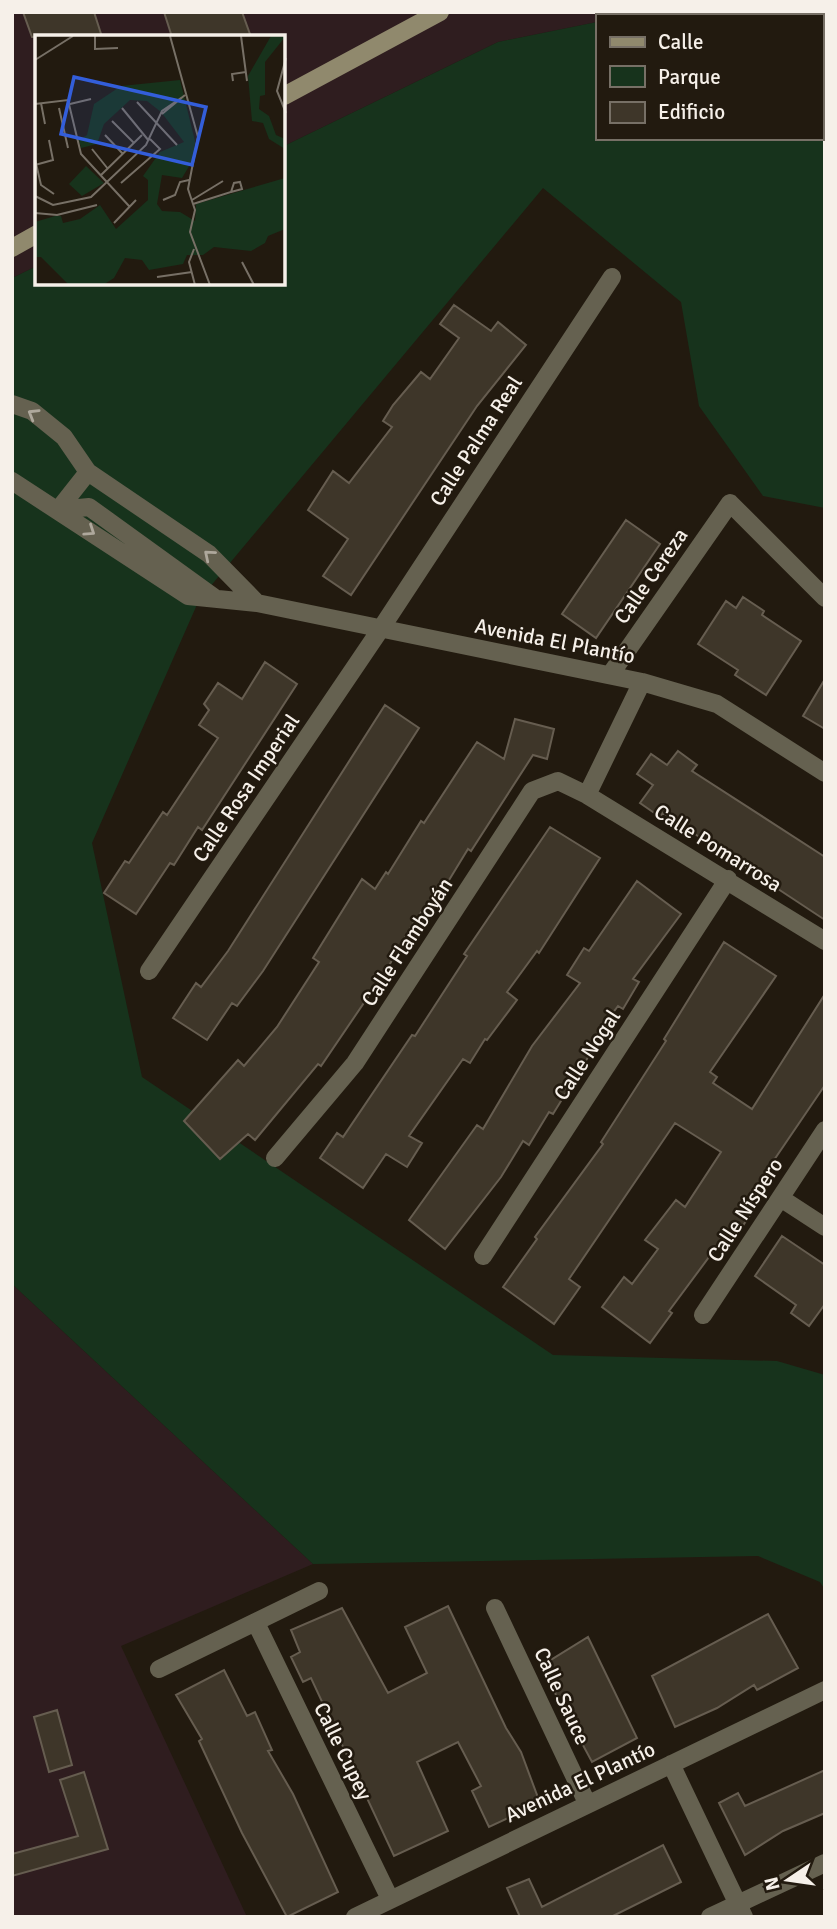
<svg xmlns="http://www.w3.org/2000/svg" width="837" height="1929" font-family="Signika,sans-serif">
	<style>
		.industrial { fill: #2f1d1f }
		.green { fill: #17331c }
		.building { fill: #3e3629; stroke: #665d50; stroke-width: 2 }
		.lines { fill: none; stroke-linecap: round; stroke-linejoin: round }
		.street { stroke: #656150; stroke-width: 18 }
		.secondary { stroke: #90896d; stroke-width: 18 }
		.oneway { stroke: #aea89c }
		.labels { text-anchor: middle; stroke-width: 5; stroke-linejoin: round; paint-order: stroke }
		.street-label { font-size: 21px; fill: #f6f0e9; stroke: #221a0f }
		.inset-road { fill: none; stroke: #777066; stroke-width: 2 }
		.view { fill: #335eda; fill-opacity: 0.15; stroke: #335eda; stroke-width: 3.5 }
		.inset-edge { fill: none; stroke: #f6f0e9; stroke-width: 3.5 }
	</style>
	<rect width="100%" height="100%" fill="#221a0f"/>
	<!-- industrial -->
	<path class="industrial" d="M 12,12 L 648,12 L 597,16 L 597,22 L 498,42 L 284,146 L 284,37 L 37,37 L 37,266 L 12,278 Z
		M 12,1284 L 313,1564 L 121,1646 L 247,1917 L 12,1917 Z"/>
	<!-- green -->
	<path class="green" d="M 648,12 L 825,12 L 825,508 L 763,496 L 699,406 L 681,302 L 543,188 L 199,600 L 92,843 L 142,1077 L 553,1355 L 777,1361 L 825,1375 L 825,1590 L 820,1582 L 758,1556 L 313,1564 L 12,1284 L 12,278 L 37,266 L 37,284 L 284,284 L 284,146 L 498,42 L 597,22 L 597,138 L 821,138 L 821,16 L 631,16 Z"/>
	<!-- building -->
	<path class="building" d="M 23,12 L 94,12 L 102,37 L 32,37 Z
		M 164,12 L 242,12 L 251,37 L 172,37 Z
		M 454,305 L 491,331 L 498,322 L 526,345 L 477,406 L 351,595 L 323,576 L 348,539 L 308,510 L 333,471 L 349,483 L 392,427 L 383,421 L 393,405 L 421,372 L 430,379 L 459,338 L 440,324 Z
		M 626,520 L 660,544 L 596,638 L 562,614 Z
		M 743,597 L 764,611 L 762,615 L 801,641 L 766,695 L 735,675 L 738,670 L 698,644 L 726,601 L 736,608 Z
		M 265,662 L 297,684 L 202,830 L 198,827 L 174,865 L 170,863 L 136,914 L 104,893 L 125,861 L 129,863 L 163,812 L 167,815 L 218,738 L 199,725 L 209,710 L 204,704 L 218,683 L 242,699 Z
		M 825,679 L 825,729 L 803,716 Z
		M 385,705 L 419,728 L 263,971 L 237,1006 L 232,1003 L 207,1040 L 173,1018 L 196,983 L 201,987 L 228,951 Z
		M 515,719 L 554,729 L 547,759 L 533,755 L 471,851 L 468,849 L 443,890 L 439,888 L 414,922 L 387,969 L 321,1066 L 318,1064 L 255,1140 L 248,1134 L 220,1159 L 184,1121 L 238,1060 L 244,1066 L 277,1027 L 319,962 L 313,958 L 362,879 L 375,889 L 386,872 L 388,874 L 421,821 L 424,823 L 477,742 L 504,759 Z
		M 678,751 L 697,765 L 692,771 L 825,857 L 825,920 L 663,813 L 660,817 L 640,803 L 653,785 L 637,774 L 651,754 L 667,765 Z
		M 550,827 L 600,858 L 539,953 L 537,951 L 507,992 L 517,1000 L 487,1040 L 485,1039 L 470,1063 L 463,1059 L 409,1136 L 422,1143 L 407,1167 L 386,1154 L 363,1188 L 320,1158 L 337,1133 L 343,1137 L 412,1035 L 415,1036 L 467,956 L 464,954 Z
		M 637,881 L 681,914 L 633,979 L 639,982 L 623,1009 L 618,1006 L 585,1050 L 590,1054 L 553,1114 L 549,1112 L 529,1145 L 523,1141 L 501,1177 L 445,1249 L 409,1220 L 477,1125 L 483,1129 L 532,1046 L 580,983 L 567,975 L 584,948 L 589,951 Z
		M 724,942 L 776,976 L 710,1072 L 717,1077 L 713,1083 L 752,1109 L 825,994 L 825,1085 L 770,1166 L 776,1170 L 749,1210 L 752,1212 L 742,1227 L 735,1222 L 669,1311 L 672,1313 L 650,1343 L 602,1307 L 624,1277 L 632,1284 L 658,1249 L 645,1240 L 676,1200 L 685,1207 L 721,1152 L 675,1123 L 569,1279 L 580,1287 L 554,1324 L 503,1287 L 537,1239 L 535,1237 L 603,1144 L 601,1142 L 666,1041 L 664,1039 Z
		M 782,1236 L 825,1265 L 825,1304 L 809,1326 L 791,1313 L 796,1305 L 755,1276 Z
		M 448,1606 L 506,1728 L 521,1752 L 540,1803 L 489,1827 L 472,1791 L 481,1786 L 458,1742 L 417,1762 L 448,1831 L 394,1856 L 311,1678 L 303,1682 L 291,1657 L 300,1652 L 291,1630 L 342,1608 L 388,1693 L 427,1673 L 405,1627 Z
		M 768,1614 L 798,1668 L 757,1690 L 754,1685 L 717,1708 L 675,1727 L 652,1676 Z
		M 588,1637 L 637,1738 L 592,1762 L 555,1693 L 559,1690 L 546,1663 Z
		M 224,1670 L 247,1716 L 255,1712 L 272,1750 L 268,1751 L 293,1794 L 338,1892 L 287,1917 L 242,1833 L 199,1741 L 202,1739 L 176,1695 Z
		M 57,1710 L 72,1765 L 49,1772 L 34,1717 Z
		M 825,1770 L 825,1813 L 783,1831 L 745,1855 L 719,1803 L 738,1793 L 745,1806 Z
		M 84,1772 L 108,1849 L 12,1876 L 12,1854 L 78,1836 L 60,1780 Z
		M 663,1845 L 681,1882 L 611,1917 L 520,1917 L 507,1888 L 529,1879 L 542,1907 Z"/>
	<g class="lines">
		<!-- street -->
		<path class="street" d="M 12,404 L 32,411 L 64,437 L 88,472 L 209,554 L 257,603
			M 12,481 L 188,596 L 257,603 L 642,682 L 717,704 L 825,773
			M 58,510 L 89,507 L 215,598
			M 58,510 L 88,472
			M 610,675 L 730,503 L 825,598
			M 587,795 L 642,682
			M 149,971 L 380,630 L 612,277
			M 275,1158 L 355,1063 L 532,791 L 558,781 L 587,795 L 825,941
			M 782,1199 L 825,1227
			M 483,1256 L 728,879
			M 703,1315 L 825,1130
			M 495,1608 L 587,1803
			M 256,1623 L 390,1899
			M 159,1669 L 319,1591
			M 671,1764 L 744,1917
			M 355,1917 L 825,1690
			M 710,1917 L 825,1863"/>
		<!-- secondary -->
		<path class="secondary" d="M 284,96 L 440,12
			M 12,248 L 37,234"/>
	</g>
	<!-- one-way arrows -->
	<defs><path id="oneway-chevron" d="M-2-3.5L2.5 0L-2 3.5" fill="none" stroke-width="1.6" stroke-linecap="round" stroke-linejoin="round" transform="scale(1.75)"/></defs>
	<g class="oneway">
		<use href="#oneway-chevron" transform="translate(33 414) rotate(-149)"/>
		<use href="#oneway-chevron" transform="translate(90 531) rotate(34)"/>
		<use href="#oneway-chevron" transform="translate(209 555) rotate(-140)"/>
	</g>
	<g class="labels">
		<!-- street labels -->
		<g class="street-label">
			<text transform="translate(476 441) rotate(-57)" y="7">Calle Palma Real</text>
			<text transform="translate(651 576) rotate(-55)" y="7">Calle Cereza</text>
			<text transform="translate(555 641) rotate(11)" y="7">Avenida El Plantío</text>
			<text transform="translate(246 788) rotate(-56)" y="7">Calle Rosa Imperial</text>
			<text transform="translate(718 848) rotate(32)" y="7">Calle Pomarrosa</text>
			<text transform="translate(407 942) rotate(-57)" y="7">Calle Flamboyán</text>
			<text transform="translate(587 1055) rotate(-57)" y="7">Calle Nogal</text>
			<text transform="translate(745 1210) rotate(-57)" y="7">Calle Níspero</text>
			<text transform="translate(562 1696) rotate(65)" y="7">Calle Sauce</text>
			<text transform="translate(343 1751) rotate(64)" y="7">Calle Cupey</text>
			<text transform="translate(580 1782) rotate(-25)" y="7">Avenida El Plantío</text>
		</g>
	</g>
	<!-- overview -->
	<g transform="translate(35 35)">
		<rect width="250" height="250" fill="#221a0f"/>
		<path d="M 236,1 L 250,2 L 230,27 L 230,60 L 225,61 L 224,74 L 234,81 L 241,100 L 250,104 L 250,114 L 234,104 L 228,88 L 217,86 L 213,41 ZM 145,45 L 160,106 L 159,123 L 147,143 L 127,140 L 122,169 L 127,176 L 145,177 L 160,186 L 161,169 L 250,143 L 250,194 L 233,201 L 230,208 L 216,216 L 179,212 L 168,220 L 152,220 L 148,229 L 114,235 L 107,225 L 90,223 L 79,243 L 68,250 L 34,250 L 6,222 L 0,222 L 0,187 L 20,181 L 26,181 L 28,188 L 45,184 L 65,170 L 81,194 L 113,165 L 113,145 L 108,141 L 125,117 L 149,107 L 126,77 L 112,66 L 95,65 L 69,89 L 62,109 L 46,113 L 44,105 L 52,100 L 59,69 L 86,51 ZM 51,131 L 69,148 L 47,161 L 34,149 Z" fill="#17331c"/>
		<path class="inset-road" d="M 60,1 L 60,14 L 83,13M 135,1 L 163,102 L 153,154 L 160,175 L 155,197 L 175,250M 206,1 L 212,46M 251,23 L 242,56 L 251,78M 0,25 L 38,1M 198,46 L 197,39 L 211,37M 102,67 L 142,110M 6,68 L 10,89M 0,69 L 33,65 L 46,119 L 94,171M 35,69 L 56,64M 24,73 L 33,113M 87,73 L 114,106M 127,79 L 150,60M 77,86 L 99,108M 70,100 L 88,119M 57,114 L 73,134M 0,124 L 6,150 L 19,159M 0,130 L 18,125 L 14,105M 65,141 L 107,100M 86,148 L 125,114 L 115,104M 0,161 L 18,170 L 56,162 L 111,110 L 127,76 L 149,61M 128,165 L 140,160 L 145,147 L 154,145M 157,165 L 188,146M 158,169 L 196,157 L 199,148 L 205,147 L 207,154 L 196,157M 0,178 L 22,180 L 62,170M 79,188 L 101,165M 159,214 L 154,227 L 160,250M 207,227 L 219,250M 122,242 L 157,237"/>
		<path class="view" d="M 39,42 L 171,72 L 157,130 L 26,99 Z"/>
		<rect width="250" height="250" class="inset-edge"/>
	</g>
	<!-- border -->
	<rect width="837" height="1929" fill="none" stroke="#f6f0e9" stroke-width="28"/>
	<!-- legend -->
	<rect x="596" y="14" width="228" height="126" fill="#221a0f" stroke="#777066" stroke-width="2"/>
	<rect x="610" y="37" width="35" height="10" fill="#90896d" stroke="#777066" stroke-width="2"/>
	<text x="658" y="49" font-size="21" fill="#f6f0e9">Calle</text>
	<rect x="610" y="66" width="35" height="21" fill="#17331c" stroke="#777066" stroke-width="2"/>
	<text x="658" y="84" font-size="21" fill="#f6f0e9">Parque</text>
	<rect x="610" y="102" width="35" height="21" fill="#3e3629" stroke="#777066" stroke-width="2"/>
	<text x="658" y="119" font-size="21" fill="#f6f0e9">Edificio</text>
	<!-- north arrow -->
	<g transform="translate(788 1880) rotate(257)" stroke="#221a0f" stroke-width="5" paint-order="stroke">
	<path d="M0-5L12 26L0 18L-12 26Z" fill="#f6f0e9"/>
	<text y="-10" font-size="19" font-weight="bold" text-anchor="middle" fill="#f6f0e9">N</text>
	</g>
</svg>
